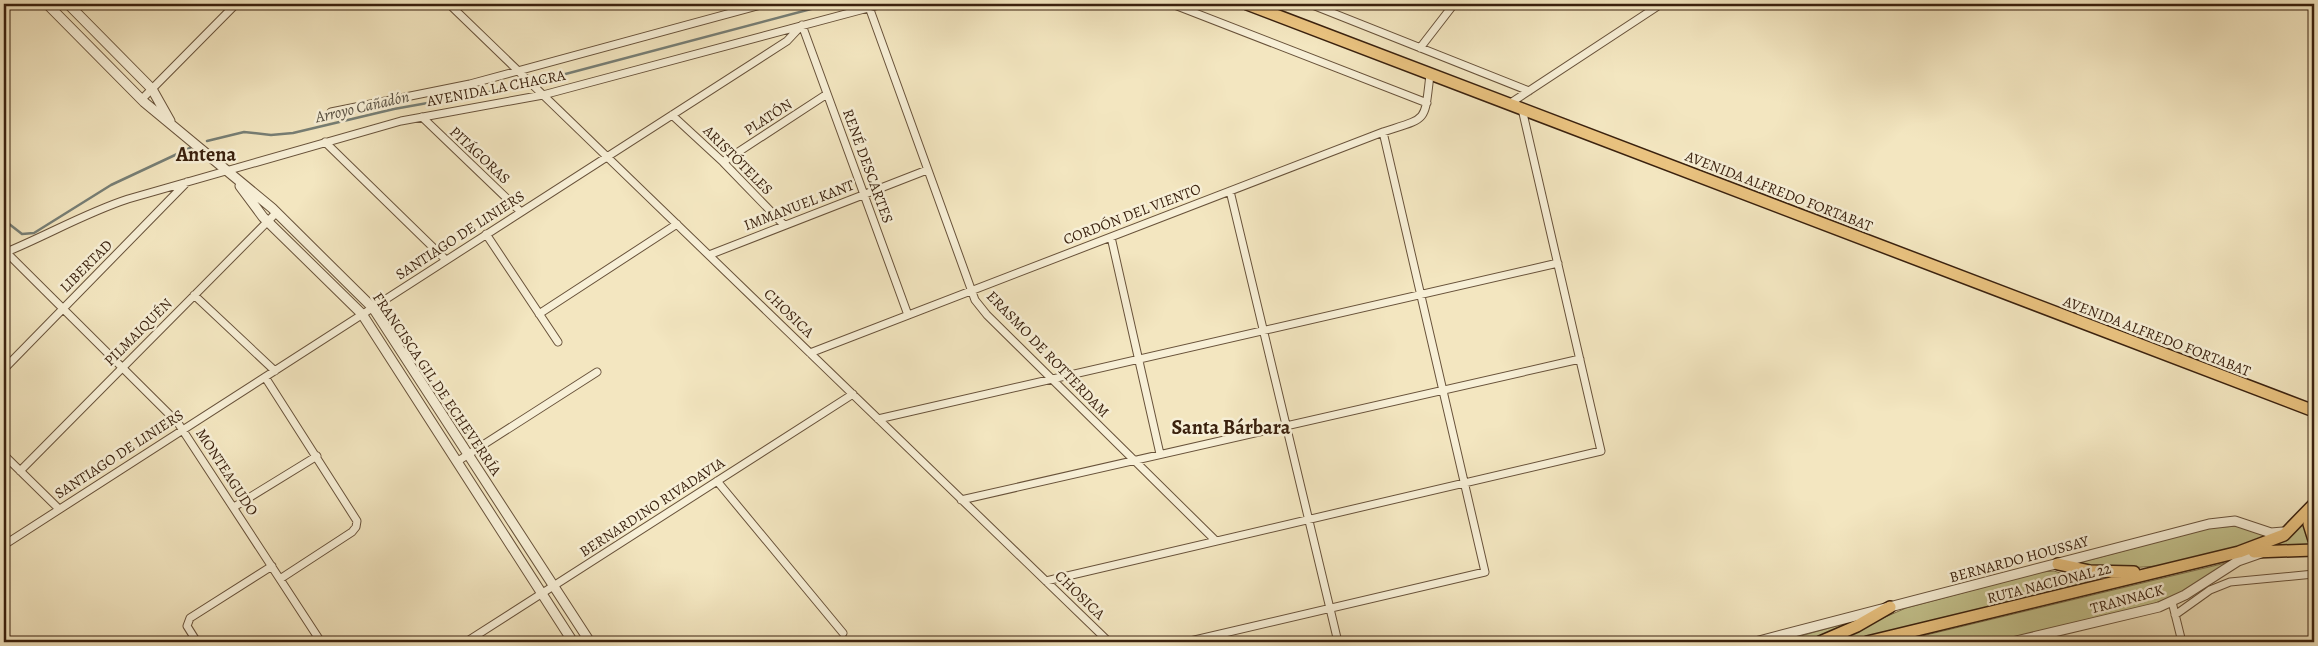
<svg xmlns="http://www.w3.org/2000/svg" width="2318" height="646" font-family="Alegreya,serif">
	<style>
		.green { fill: #c3c28d; stroke: #7e724e }
		.lines { fill: none; stroke-linecap: round; stroke-linejoin: round }
		.stream { stroke: #777f76; stroke-width: 2.5 }
		.minor-casing { stroke: #68523a; stroke-width: 9 }
		.tertiary-casing { stroke: #68523a; stroke-width: 11 }
		.primary-casing { stroke: #3a210e; stroke-width: 14 }
		.trunk-casing { stroke: #3a210e; stroke-width: 14 }
		.minor { stroke: #f7efd6; stroke-width: 7 }
		.tertiary { stroke: #f7efd6; stroke-width: 9 }
		.primary { stroke: #eac380; stroke-width: 11 }
		.trunk { stroke: #eac380; stroke-width: 11 }
		.labels { text-anchor: middle; stroke-width: 5; stroke-linejoin: round; paint-order: stroke }
		.street-label { font-size: 15px; fill: #3a210e; stroke: #f7efd6 }
		.water-label { font-size: 16px; font-style: italic; fill: #585042; stroke: #f7efd6 }
		.district-label { font-size: 20px; font-weight: bold; fill: #3a210e; stroke: #f7efd6 }
	</style>
	<rect width="100%" height="100%" fill="#f3e6c0"/>
	<filter id="stains"><feTurbulence type="fractalNoise" baseFrequency=".004" numOctaves="4"/><feColorMatrix values="0 0 0 0 .2 0 0 0 0 .09 0 0 0 0 .02 0 0 0 .5 -.17"/></filter>
	<radialGradient id="worn" r=".72"><stop offset=".6" stop-color="#630" stop-opacity="0"/><stop offset="1" stop-color="#630" stop-opacity=".3"/></radialGradient>
	<!-- green -->
	<path class="green" d="M 2304,519 L 2306,534 L 2314,545 L 2263,547 Z
		M 2237,526 L 2271,537 L 2263,541 L 2157,566 L 2113,569 L 2075,564 L 2209,528 Z
		M 2230,562 L 2184,592 L 2153,604 L 1994,642 L 1897,642 Z
		M 2054,571 L 2090,583 L 1842,642 L 1828,642 L 1906,608 L 2041,572 Z
		M 1858,620 C 1834,634 1807,642 1779,642 Z"/>
	<g class="lines">
		<!-- stream -->
		<path class="stream" d="M 539,81 L 830,4
			M 207,141 L 244,132 L 271,135 L 293,133 L 394,109 L 523,86
			M 4,220 L 22,234 L 34,233 L 111,185 L 190,148"/>
		<!-- minor casing -->
		<g class="minor-casing">
			<path id="minor" d="M 449,4 L 1109,642
				M 1172,4 L 1427,103
				M 1310,4 L 1529,91
				M 869,7 L 975,300 L 987,315 L 1216,541
				M 802,25 L 908,315
				M 1420,48 L 1454,4
				M 142,99 L 236,4
				M 1509,104 L 1661,4
				M 331,112 L 470,84 L 764,4
				M 672,115 L 723,162 L 784,225
				M 422,117 L 521,212
				M 325,142 L 446,260
				M 723,162 L 827,94
				M 1230,191 L 1338,642
				M 486,234 L 558,342
				M 1111,237 L 1160,454
				M 4,250 L 178,423 L 321,642
				M 4,253 C 46,236 85,213 128,199 L 401,121 L 543,95 L 883,4
				M 709,255 L 927,170
				M 194,295 L 275,371
				M 539,314 L 677,224
				M 810,353 L 1383,132 C 1429,117 1424,123 1430,75
				M 4,369 L 187,182
				M 265,377 L 357,521 L 356,527 L 352,532 L 280,579
				M 878,419 L 1558,263
				M 4,455 L 59,509
				M 458,461 L 597,372
				M 20,471 L 276,213
				M 717,481 L 843,633
				M 961,500 L 1580,359
				M 234,507 L 317,456
				M 4,545 L 787,41 L 802,25
				M 1046,581 L 1601,451 L 1522,109
				M 2172,602 L 2182,642
				M 2175,615 L 2210,590 L 2230,582 L 2314,574
				M 197,642 L 187,626 L 190,618 L 272,566
				M 466,642 L 853,394
				M 1186,642 L 1485,572 L 1383,132"/>
		</g>
		<!-- tertiary casing -->
		<g class="tertiary-casing">
			<path id="tertiary" d="M 47,4 L 144,102 L 272,208 L 373,308 L 590,642
				M 68,4 L 152,89 L 170,121
				M 240,186 L 263,217 L 362,314 L 573,642
				M 1755,642 L 2209,524 L 2235,521 L 2271,533 L 2283,532
				M 2012,642 L 2159,607 L 2185,595 L 2238,561 L 2261,553"/>
		</g>
		<!-- primary casing -->
		<g class="primary-casing">
			<path id="primary" d="M 2254,552 L 2314,550
				M 2058,564 L 2090,571 L 2134,572
				M 1820,642 L 1857,626 L 1890,607
				M 1867,642 L 2239,552 L 2284,535 L 2313,505"/>
		</g>
		<!-- trunk casing -->
		<g class="trunk-casing">
			<path id="trunk" d="M 1247,4 L 2314,411
				M 2314,504 L 2309,524 L 2314,540"/>
		</g>
		<!-- minor -->
		<use href="#minor" class="minor"/>
		<!-- tertiary -->
		<use href="#tertiary" class="tertiary"/>
		<!-- primary -->
		<use href="#primary" class="primary"/>
		<!-- trunk -->
		<use href="#trunk" class="trunk"/>
	</g>
	<g class="labels">
		<!-- street labels -->
		<g class="street-label">
			<text transform="translate(496 88) rotate(-11)" y="5">AVENIDA LA CHACRA</text>
			<text transform="translate(768 117) rotate(-33)" y="5">PLATÓN</text>
			<text transform="translate(480 155) rotate(43)" y="5">PITÁGORAS</text>
			<text transform="translate(738 160) rotate(45)" y="5">ARISTÓTELES</text>
			<text transform="translate(868 166) rotate(70)" y="5">RENÉ DESCARTES</text>
			<text transform="translate(1779 191) rotate(21)" y="5">AVENIDA ALFREDO FORTABAT</text>
			<text transform="translate(799 205) rotate(-21)" y="5">IMMANUEL KANT</text>
			<text transform="translate(1132 214) rotate(-21)" y="5">CORDÓN DEL VIENTO</text>
			<text transform="translate(460 235) rotate(-33)" y="5">SANTIAGO DE LINIERS</text>
			<text transform="translate(86 266) rotate(-45)" y="5">LIBERTAD</text>
			<text transform="translate(789 313) rotate(44)" y="5">CHOSICA</text>
			<text transform="translate(138 332) rotate(-45)" y="5">PILMAIQUÉN</text>
			<text transform="translate(2157 336) rotate(21)" y="5">AVENIDA ALFREDO FORTABAT</text>
			<text transform="translate(1048 354) rotate(46)" y="5">ERASMO DE ROTTERDAM</text>
			<text transform="translate(437 384) rotate(56)" y="5">FRANCISCA GIL DE ECHEVERRÍA</text>
			<text transform="translate(119 454) rotate(-33)" y="5">SANTIAGO DE LINIERS</text>
			<text transform="translate(227 472) rotate(57)" y="5">MONTEAGUDO</text>
			<text transform="translate(652 507) rotate(-33)" y="5">BERNARDINO RIVADAVIA</text>
			<text transform="translate(2019 559) rotate(-15)" y="5">BERNARDO HOUSSAY</text>
			<text transform="translate(2049 583) rotate(-14)" y="5">RUTA NACIONAL 22</text>
			<text transform="translate(1080 595) rotate(44)" y="5">CHOSICA</text>
			<text transform="translate(2127 599) rotate(-15)" y="5">TRANNACK</text>
		</g>
		<!-- water labels -->
		<g class="water-label">
			<text transform="translate(362 106) rotate(-13)" y="6">Arroyo Cañadón</text>
		</g>
		<!-- district labels -->
		<g class="district-label">
			<text x="206" y="161">Antena</text>
			<text x="1231" y="434">Santa Bárbara</text>
		</g>
	</g>
	<!-- margin -->
	<rect width="2318" height="646" fill="none" stroke="#f3e6c0" stroke-width="20"/>
	<rect x="5" y="5" width="2308" height="636" fill="none" stroke="#3a210e" stroke-width="2.5"/>
	<rect x="10" y="10" width="2298" height="626" fill="none" stroke="#3a210e"/>
	<rect width="100%" height="100%" filter="url(#stains)"/>
	<rect width="100%" height="100%" fill="url(#worn)"/>
</svg>
